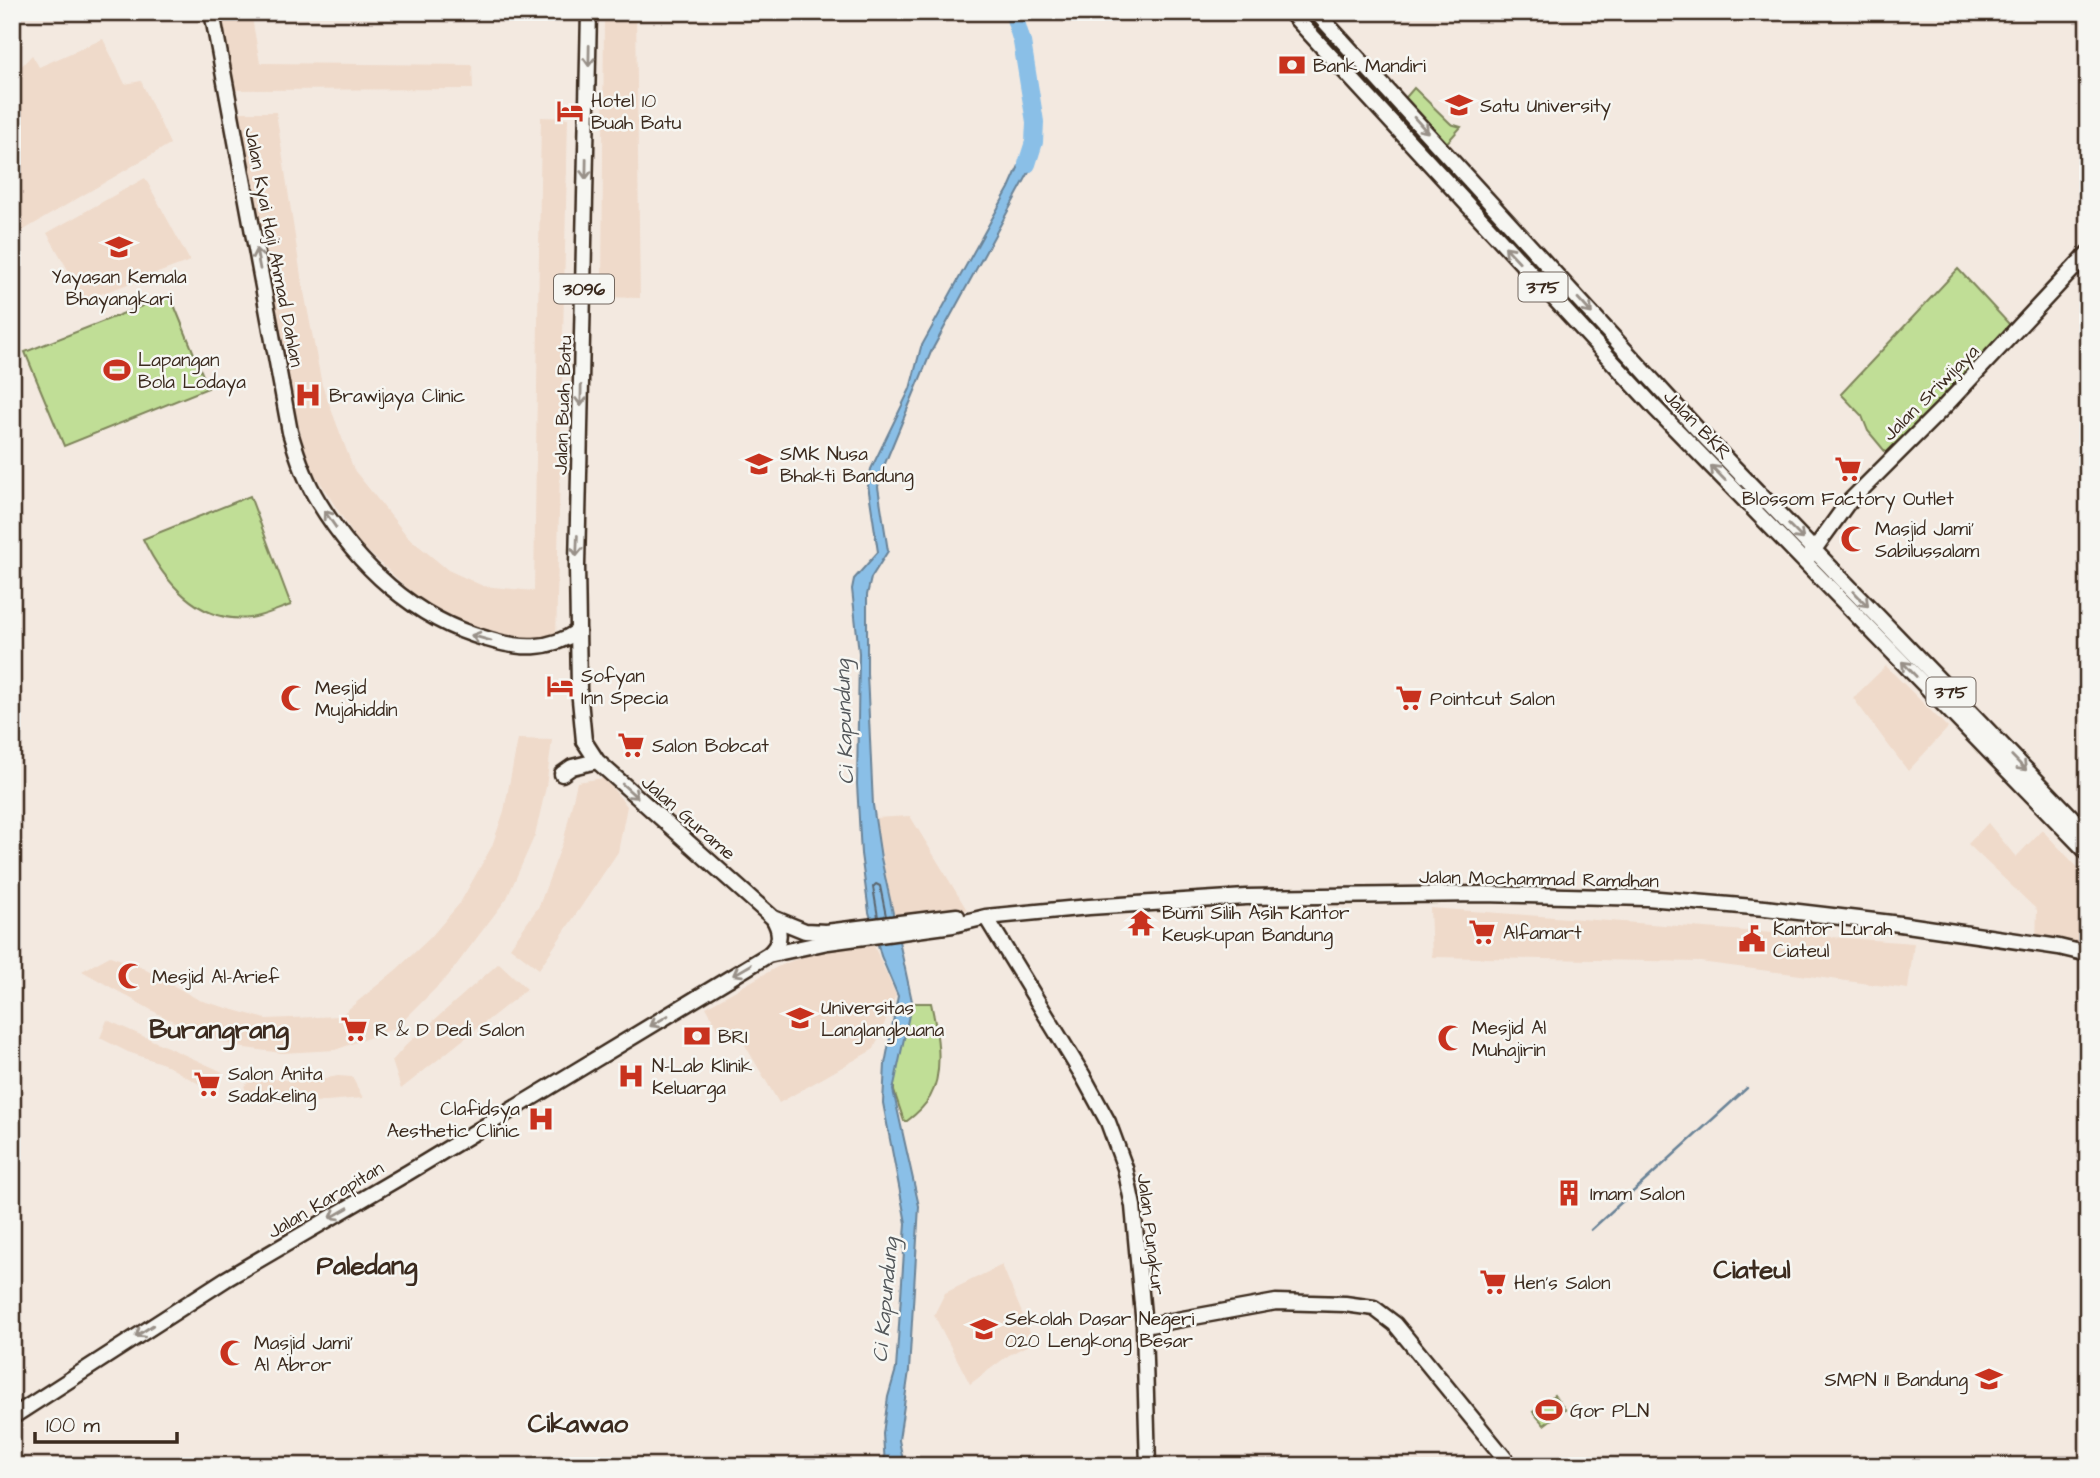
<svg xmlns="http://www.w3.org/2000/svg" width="2100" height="1478" font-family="'Architects Daughter',sans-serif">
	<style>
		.built { fill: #efdaca }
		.green { fill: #c0de96; stroke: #7e845a; stroke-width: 2 }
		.water { fill: #8abfe7; stroke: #6a8397; stroke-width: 2 }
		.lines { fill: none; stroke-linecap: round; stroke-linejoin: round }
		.shore { stroke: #5b666e; stroke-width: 2 }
		.stream { stroke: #6a8397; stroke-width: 2.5 }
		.river { stroke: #8abfe7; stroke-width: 18 }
		.secondary-casing { stroke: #3b2a1e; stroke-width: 19 }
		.primary-casing { stroke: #3b2a1e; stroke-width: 19 }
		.secondary { stroke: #f6f6f2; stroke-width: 14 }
		.primary { stroke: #f6f6f2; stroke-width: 14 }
		.oneway { stroke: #989088 }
		.labels { text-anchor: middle; stroke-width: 5; stroke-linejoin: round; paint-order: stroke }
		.shield { fill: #f6f6f2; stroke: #73675e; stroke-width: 2 }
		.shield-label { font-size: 18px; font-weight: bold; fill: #3b2a1e }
		.poi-label { font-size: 19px; fill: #3b2a1e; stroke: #f6f6f2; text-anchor: start }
		.street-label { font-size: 19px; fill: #3b2a1e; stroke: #f6f6f2 }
		.water-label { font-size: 21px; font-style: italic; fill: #53575a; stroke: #f6f6f2 }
		.district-label { font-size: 26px; font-weight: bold; fill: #3b2a1e; stroke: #f6f6f2 }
	</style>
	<rect width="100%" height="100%" fill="#f3e9e0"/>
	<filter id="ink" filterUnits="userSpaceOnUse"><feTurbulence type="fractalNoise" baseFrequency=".0143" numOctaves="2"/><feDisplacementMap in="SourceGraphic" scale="14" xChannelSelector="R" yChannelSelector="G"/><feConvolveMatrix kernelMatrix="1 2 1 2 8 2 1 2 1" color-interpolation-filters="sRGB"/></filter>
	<g filter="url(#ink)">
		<!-- built -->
		<path class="built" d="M 221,12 L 251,12 L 260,63 L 472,65 L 473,89 L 233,90 Z
			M 514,12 L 571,12 L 570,21 L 514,24 Z
			M 604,12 L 636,12 L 640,298 L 602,297 Z
			M 103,39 L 125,84 L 141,81 L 170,144 L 12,237 L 12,76 L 32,55 L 39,67 Z
			M 240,112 L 276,112 L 301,276 L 322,385 L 354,470 L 408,537 L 448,570 L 483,586 L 534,591 L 541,117 L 568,118 L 556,643 L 487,634 L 421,601 L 358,542 L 309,465 L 278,349 Z
			M 145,178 L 190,261 L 85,300 L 47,233 Z
			M 1886,666 L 1948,728 L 1908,771 L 1853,698 Z
			M 518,739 L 552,740 L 546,787 L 535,835 L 507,898 L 448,976 L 396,1028 L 335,1050 L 282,1053 L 237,1047 L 199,1033 L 162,1016 L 82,971 L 110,956 L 139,966 L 199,1000 L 266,1019 L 340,1016 L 397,969 L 430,938 L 460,903 L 492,846 L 504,811 Z
			M 604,778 L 627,806 L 618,852 L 539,969 L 510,947 L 539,906 L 564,839 L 577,782 Z
			M 910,816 L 967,910 L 894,919 L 875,818 Z
			M 1988,823 L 2016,857 L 2042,830 L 2088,878 L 2088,912 L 2077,923 L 2088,936 L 2088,948 L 2036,941 L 2037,910 L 1968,844 Z
			M 1430,908 L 1914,943 L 1908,989 L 1700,962 L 1432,957 Z
			M 874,946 L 896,995 L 874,1049 L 779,1103 L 736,1030 L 723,1037 L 706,1007 L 777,967 L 806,955 L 835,948 Z
			M 499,963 L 527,989 L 401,1089 L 392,1061 L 407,1044 Z
			M 107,1020 L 223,1072 L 199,1084 L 164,1064 L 128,1052 L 100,1038 Z
			M 338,1076 L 352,1077 L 363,1098 L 290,1104 L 260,1092 L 251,1101 L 244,1086 L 256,1077 L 304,1082 Z
			M 1002,1265 L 1034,1342 L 1009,1355 L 970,1384 L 934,1315 L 945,1293 Z"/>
		<!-- green -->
		<path class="green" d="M 1414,88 L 1451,124 L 1461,127 L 1443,147 L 1401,103 Z
			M 1958,269 L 2010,325 L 1888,455 L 1868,431 L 1862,416 L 1841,394 Z
			M 170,295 L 208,388 L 64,446 L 25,352 Z
			M 250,496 L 291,605 C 278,609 264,616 250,618 C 198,624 163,580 143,539 Z
			M 909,1003 L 931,1003 C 937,1030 945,1071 930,1097 C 925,1106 915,1115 907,1121 L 904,1121 L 894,1091 L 894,1063 Z
			M 1554,1395 L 1565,1409 L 1544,1425 L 1533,1412 Z"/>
		<!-- water -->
		<path class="water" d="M 1034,142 L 1037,144 L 1033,165 L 931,352 L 881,473 L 878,487 L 888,551 L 871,578 L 867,595 L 867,673 L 873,805 L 881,858 L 912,1001 L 893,1090 L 919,1206 L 909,1371 L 899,1440 L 904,1466 L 885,1466 L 883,1434 L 888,1397 L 896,1369 L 906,1223 L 883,1103 L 885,1064 L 898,996 L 881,956 L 869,912 L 861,854 L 857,784 L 859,653 L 852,589 L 854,579 L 878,552 L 868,485 L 871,469 L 910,389 L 921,347 L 1009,188 L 1029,143 Z"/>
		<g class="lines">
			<!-- shore -->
			<path class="shore" d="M 878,917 L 873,887 L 876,884 L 880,886 L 886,916"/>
			<!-- stream -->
			<path class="stream" d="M 1591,1230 L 1747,1088"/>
			<!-- river -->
			<path class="river" d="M 1013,12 L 1022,42 L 1035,122 L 1034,142 L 1027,164"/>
			<!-- secondary casing -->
			<g class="secondary-casing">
				<path id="secondary" d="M 212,12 L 290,432 C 297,456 305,480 318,501 C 357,565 414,619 487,639 C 520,649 549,651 578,631
					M 1808,558 L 1847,504 L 1944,407 L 2088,253
					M 562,774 L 572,767 L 597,761
					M 986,917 L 1083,1076 L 1108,1122 L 1125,1168 L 1133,1206 L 1144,1326 L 1148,1466
					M 773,918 L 805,931 L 826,932 L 957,916
					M 768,955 L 828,942 L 953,925 L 986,917 L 1089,907 L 1246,897 L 1483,894 L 1647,898 L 1765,908 L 1900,924 L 2059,947 L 2088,954
					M 1144,1326 L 1276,1302 L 1345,1304 L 1374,1308 L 1395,1324 L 1511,1466
					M 12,1417 L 226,1279 L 409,1172 L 768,955 C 781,944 782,933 773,918 L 597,761 L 584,741"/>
			</g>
			<!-- primary casing -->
			<g class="primary-casing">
				<path id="primary" d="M 1290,12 L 1655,408 L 2088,853
					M 1316,12 L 1698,430 L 2088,834
					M 584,741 L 579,689 L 577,566 L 589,12"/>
			</g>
			<!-- secondary -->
			<use href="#secondary" class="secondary"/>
			<!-- primary -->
			<use href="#primary" class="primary"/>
		</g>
		<!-- one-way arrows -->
		<defs><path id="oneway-shaft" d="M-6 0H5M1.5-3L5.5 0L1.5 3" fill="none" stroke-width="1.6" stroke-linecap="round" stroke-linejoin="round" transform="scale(1.75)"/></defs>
		<g class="oneway">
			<use href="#oneway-shaft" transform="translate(589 56) rotate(91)"/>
			<use href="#oneway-shaft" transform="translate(1421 125) rotate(48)"/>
			<use href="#oneway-shaft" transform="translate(586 169) rotate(91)"/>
			<use href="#oneway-shaft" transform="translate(1512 254) rotate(-133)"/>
			<use href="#oneway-shaft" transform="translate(258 259) rotate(-101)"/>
			<use href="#oneway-shaft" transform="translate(1585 306) rotate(48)"/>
			<use href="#oneway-shaft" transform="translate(581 396) rotate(91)"/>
			<use href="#oneway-shaft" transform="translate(1718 473) rotate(-134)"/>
			<use href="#oneway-shaft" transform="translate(330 519) rotate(-125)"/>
			<use href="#oneway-shaft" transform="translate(1796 532) rotate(45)"/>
			<use href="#oneway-shaft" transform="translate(577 546) rotate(92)"/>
			<use href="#oneway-shaft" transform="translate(1861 599) rotate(46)"/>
			<use href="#oneway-shaft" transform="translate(481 638) rotate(-164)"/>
			<use href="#oneway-shaft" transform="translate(1909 669) rotate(-134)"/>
			<use href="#oneway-shaft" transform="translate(2019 763) rotate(46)"/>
			<use href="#oneway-shaft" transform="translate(630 791) rotate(42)"/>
			<use href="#oneway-shaft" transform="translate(742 970) rotate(150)"/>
			<use href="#oneway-shaft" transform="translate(659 1021) rotate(149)"/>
			<use href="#oneway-shaft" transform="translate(339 1213) rotate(150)"/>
			<use href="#oneway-shaft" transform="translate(144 1331) rotate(147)"/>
		</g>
	</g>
	<!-- icons -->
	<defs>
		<g id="bank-bare" transform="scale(2.1)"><path d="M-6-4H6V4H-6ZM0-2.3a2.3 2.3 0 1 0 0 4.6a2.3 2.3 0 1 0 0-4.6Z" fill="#c8321e" stroke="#f6f6f2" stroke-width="2.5" paint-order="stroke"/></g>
		<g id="university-bare" transform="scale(2.1)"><path d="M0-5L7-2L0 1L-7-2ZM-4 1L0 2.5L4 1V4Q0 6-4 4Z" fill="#c8321e" stroke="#f6f6f2" stroke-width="2.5" paint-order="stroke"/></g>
		<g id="hotel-bare" transform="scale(2.1)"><path d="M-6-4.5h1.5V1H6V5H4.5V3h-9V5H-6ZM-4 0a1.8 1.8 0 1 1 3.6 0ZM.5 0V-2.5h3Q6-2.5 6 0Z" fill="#c8321e" stroke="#f6f6f2" stroke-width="2.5" paint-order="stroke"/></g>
		<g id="school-bare" transform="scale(2.1)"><path d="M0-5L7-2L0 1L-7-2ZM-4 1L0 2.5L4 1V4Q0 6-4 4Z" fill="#c8321e" stroke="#f6f6f2" stroke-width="2.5" paint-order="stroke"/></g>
		<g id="stadium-bare" transform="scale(2.1)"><path d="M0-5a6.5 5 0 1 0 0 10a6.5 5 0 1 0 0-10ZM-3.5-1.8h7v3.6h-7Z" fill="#c8321e" stroke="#f6f6f2" stroke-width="2.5" paint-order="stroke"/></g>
		<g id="hospital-bare" transform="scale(2.1)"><path d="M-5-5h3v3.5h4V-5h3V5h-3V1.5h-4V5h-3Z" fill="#c8321e" stroke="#f6f6f2" stroke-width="2.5" paint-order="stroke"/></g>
		<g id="supermarket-bare" transform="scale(2.1)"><path d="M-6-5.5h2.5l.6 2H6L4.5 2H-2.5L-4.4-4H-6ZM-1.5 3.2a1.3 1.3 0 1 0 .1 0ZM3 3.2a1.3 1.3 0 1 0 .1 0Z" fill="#c8321e" stroke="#f6f6f2" stroke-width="2.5" paint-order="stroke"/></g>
		<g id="mosque-bare" transform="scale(2.1)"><path d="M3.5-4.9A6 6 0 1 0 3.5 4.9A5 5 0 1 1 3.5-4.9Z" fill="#c8321e" stroke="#f6f6f2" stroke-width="2.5" paint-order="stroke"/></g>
		<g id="temple-bare" transform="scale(2.1)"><path d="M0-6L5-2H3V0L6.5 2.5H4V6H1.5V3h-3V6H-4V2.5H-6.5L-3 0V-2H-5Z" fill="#c8321e" stroke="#f6f6f2" stroke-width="2.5" paint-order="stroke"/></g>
		<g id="civic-bare" transform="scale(2.1)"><path d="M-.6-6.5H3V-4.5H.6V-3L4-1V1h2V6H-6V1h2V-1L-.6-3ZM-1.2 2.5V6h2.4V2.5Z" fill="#c8321e" stroke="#f6f6f2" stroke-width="2.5" paint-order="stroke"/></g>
		<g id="building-bare" transform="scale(2.1)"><path d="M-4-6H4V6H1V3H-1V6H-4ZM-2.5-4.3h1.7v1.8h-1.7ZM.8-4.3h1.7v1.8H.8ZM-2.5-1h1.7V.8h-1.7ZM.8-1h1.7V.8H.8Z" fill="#c8321e" stroke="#f6f6f2" stroke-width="2.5" paint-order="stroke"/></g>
	</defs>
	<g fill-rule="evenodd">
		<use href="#bank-bare" x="1292" y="65"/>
		<use href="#university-bare" x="1459" y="105"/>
		<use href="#hotel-bare" x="570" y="111"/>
		<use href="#school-bare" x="119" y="247"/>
		<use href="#stadium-bare" x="117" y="370"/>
		<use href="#hospital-bare" x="308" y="395"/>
		<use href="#school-bare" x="759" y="464"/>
		<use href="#supermarket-bare" x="1848" y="469"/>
		<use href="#mosque-bare" x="1854" y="539"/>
		<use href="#hotel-bare" x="560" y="686"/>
		<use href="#mosque-bare" x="294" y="698"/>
		<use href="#supermarket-bare" x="1409" y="698"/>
		<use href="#supermarket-bare" x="631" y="745"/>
		<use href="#temple-bare" x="1141" y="923"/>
		<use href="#supermarket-bare" x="1482" y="932"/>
		<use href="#civic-bare" x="1752" y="939"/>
		<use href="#mosque-bare" x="131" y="976"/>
		<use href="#university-bare" x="800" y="1018"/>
		<use href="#supermarket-bare" x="354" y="1029"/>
		<use href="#bank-bare" x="697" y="1036"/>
		<use href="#mosque-bare" x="1451" y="1038"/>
		<use href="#hospital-bare" x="631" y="1076"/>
		<use href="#supermarket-bare" x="207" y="1084"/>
		<use href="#hospital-bare" x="541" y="1119"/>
		<use href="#building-bare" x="1569" y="1193"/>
		<use href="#supermarket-bare" x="1493" y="1282"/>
		<use href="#school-bare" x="984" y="1329"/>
		<use href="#mosque-bare" x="233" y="1353"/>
		<use href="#school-bare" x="1989" y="1379"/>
		<use href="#stadium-bare" x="1549" y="1410"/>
	</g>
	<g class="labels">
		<!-- shield labels -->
		<g class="shield">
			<rect x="1518.5" y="272.5" width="49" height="29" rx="5"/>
			<rect x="554" y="274.5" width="60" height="29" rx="5"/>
			<rect x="1926.5" y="677.5" width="49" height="29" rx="5"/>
		</g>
		<g class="shield-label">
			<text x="1543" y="293">375</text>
			<text x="584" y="295">3096</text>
			<text x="1951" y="698">375</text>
		</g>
		<!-- poi labels -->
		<g class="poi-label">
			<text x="1313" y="72">Bank Mandiri</text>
			<text x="591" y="107">Hotel 10<tspan x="591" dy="22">Buah Batu</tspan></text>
			<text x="1480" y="112">Satu University</text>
			<text x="119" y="283" text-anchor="middle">Yayasan Kemala<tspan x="119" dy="22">Bhayangkari</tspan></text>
			<text x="138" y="366">Lapangan<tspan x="138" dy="22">Bola Lodaya</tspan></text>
			<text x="329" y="402">Brawijaya Clinic</text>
			<text x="780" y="460">SMK Nusa<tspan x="780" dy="22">Bhakti Bandung</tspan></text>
			<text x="1848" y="505" text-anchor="middle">Blossom Factory Outlet</text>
			<text x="1875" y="535">Masjid Jami'<tspan x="1875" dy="22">Sabilussalam</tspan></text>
			<text x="581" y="682">Sofyan<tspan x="581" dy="22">Inn Specia</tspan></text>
			<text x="315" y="694">Mesjid<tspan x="315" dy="22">Mujahiddin</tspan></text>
			<text x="1430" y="705">Pointcut Salon</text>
			<text x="652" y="752">Salon Bobcat</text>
			<text x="1162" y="919">Bumi Silih Asih Kantor<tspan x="1162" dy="22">Keuskupan Bandung</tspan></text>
			<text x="1773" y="935">Kantor Lurah<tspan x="1773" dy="22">Ciateul</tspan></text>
			<text x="1503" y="939">Alfamart</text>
			<text x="152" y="983">Mesjid Al-Arief</text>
			<text x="821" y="1014">Universitas<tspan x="821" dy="22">Langlangbuana</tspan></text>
			<text x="1472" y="1034">Mesjid Al<tspan x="1472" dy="22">Muhajirin</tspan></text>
			<text x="375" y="1036">R &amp; D Dedi Salon</text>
			<text x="718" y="1043">BRI</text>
			<text x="652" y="1072">N-Lab Klinik<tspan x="652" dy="22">Keluarga</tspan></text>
			<text x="228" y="1080">Salon Anita<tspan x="228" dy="22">Sadakeling</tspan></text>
			<text x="520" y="1115" text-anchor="end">Clafidsya<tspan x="520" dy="22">Aesthetic Clinic</tspan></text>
			<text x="1590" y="1200">Imam Salon</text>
			<text x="1514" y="1289">Hen's Salon</text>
			<text x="1005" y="1325">Sekolah Dasar Negeri<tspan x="1005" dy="22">020 Lengkong Besar</tspan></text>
			<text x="254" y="1349">Masjid Jami'<tspan x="254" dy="22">Al Abror</tspan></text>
			<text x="1968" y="1386" text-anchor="end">SMPN 11 Bandung</text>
			<text x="1570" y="1417">Gor PLN</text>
		</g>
		<!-- street labels -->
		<g class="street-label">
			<text transform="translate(275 247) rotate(79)" y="7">Jalan Kyai Haji Ahmad Dahlan</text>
			<text transform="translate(1930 392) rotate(-45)" y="7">Jalan Sriwijaya</text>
			<text transform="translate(562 405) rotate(-88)" y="7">Jalan Buah Batu</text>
			<text transform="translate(1698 424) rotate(46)" y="7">Jalan BKR</text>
			<text transform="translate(689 817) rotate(41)" y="7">Jalan Gurame</text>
			<text transform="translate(1539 878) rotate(1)" y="7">Jalan Mochammad Ramdhan</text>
			<text transform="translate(325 1199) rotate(-31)" y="7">Jalan Karapitan</text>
			<text transform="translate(1152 1234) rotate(83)" y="7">Jalan Pungkur</text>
		</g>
		<!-- water labels -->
		<g class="water-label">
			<text transform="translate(844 722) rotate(-92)" y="7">Ci Kapundung</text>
			<text transform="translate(885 1300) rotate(-85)" y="7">Ci Kapundung</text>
		</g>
		<!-- district labels -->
		<g class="district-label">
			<text x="219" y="1038">Burangrang</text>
			<text x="367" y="1274">Paledang</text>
			<text x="1752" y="1278">Ciateul</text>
			<text x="578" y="1432">Cikawao</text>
		</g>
	</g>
	<!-- margin -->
	<rect width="2100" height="1478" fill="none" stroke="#f6f6f2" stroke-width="42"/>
	<rect x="21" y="21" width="2058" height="1436" fill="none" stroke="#3b2a1e" stroke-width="2.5" filter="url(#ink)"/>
	<!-- scale -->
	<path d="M35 1432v10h142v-10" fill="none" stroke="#3b2a1e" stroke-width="3.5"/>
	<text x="46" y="1432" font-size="21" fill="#3b2a1e" stroke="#f6f6f2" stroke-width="5" paint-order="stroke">100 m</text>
</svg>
